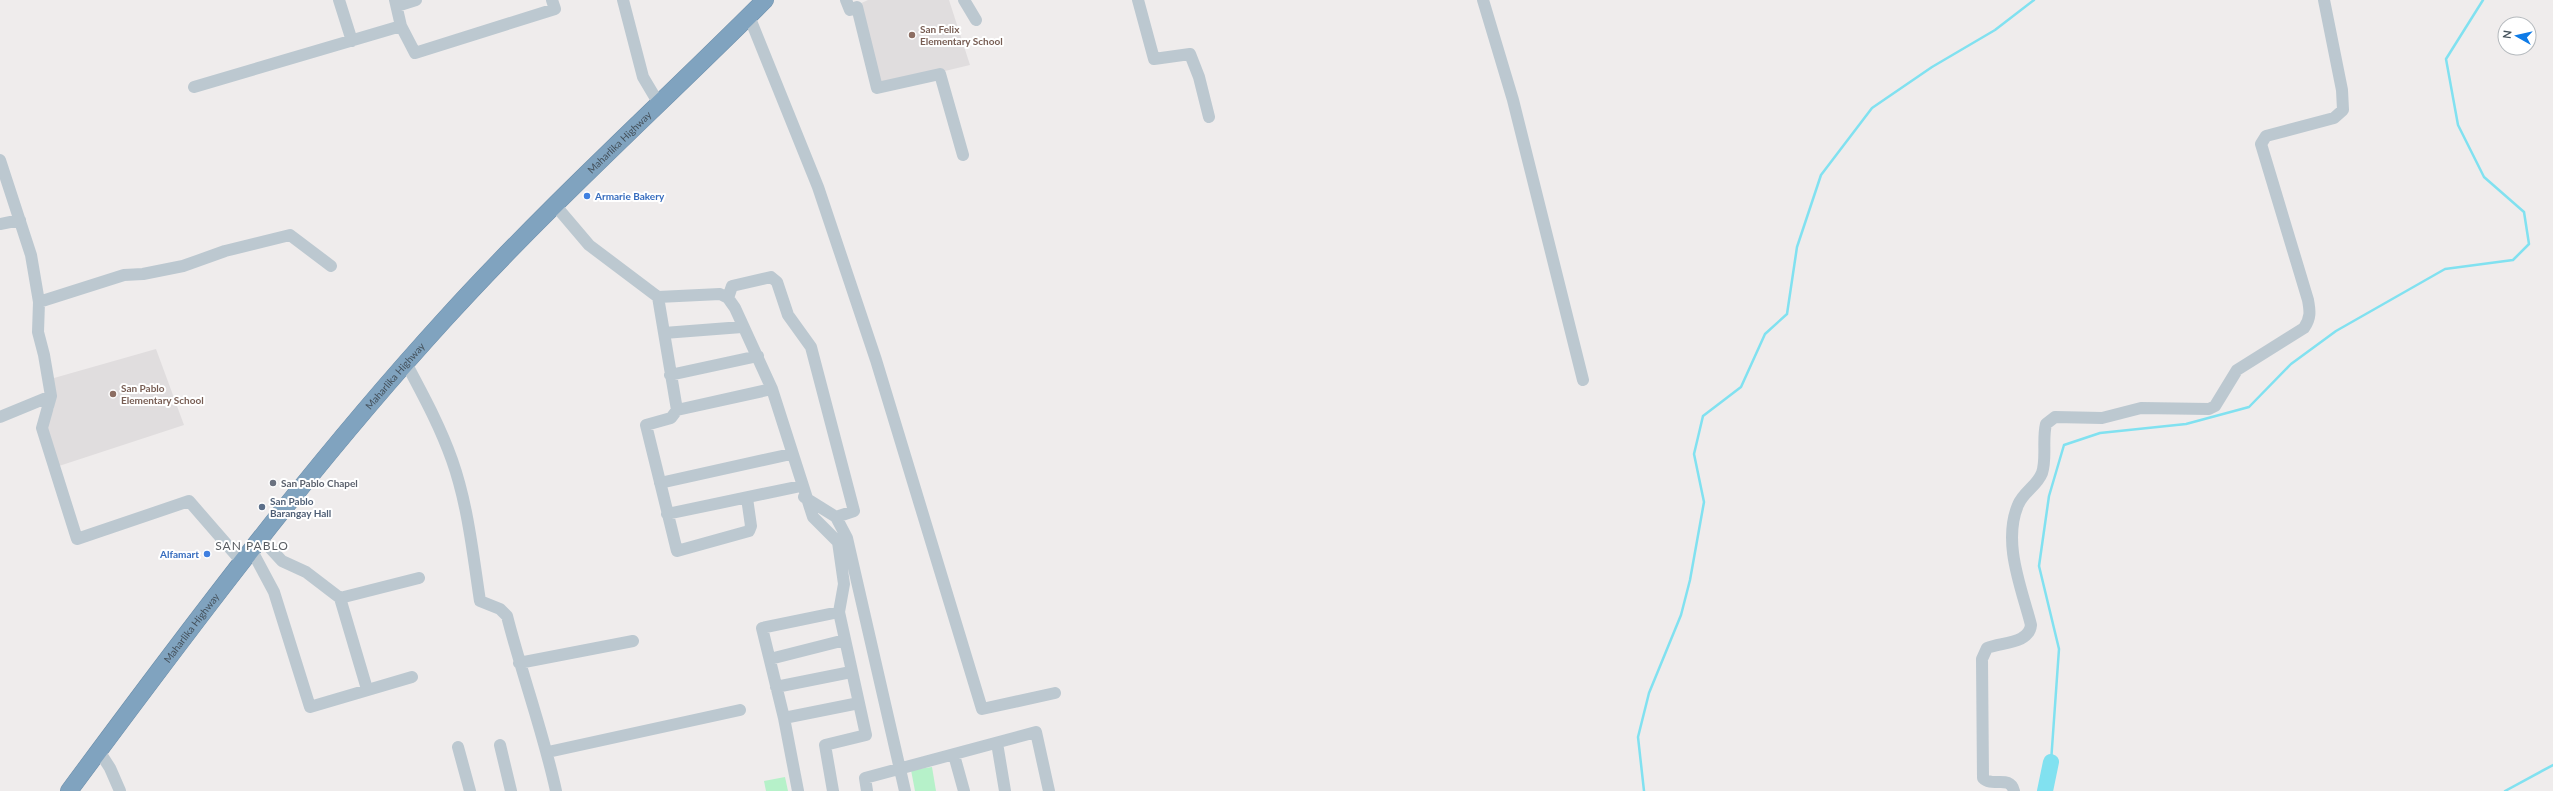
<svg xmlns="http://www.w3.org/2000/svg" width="2553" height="791" font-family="Lato,sans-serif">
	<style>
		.education { fill: #e0ddde }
		.green { fill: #b6f1c9 }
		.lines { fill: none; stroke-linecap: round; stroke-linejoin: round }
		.stream { stroke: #81e1f0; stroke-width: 2.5 }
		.river { stroke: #81e1f0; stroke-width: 16 }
		.highway-casing { stroke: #6c8eaa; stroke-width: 18 }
		.minor { stroke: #bcc8d0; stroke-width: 12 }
		.highway { stroke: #80a3bf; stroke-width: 17 }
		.education-dot { fill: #8d6e63; stroke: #fff; stroke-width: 1.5 }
		.shop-dot { fill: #3f7fe0; stroke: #fff; stroke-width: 1.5 }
		.worship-dot { fill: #6b7280; stroke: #fff; stroke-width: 1.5 }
		.service-dot { fill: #5c6f8a; stroke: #fff; stroke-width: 1.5 }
		.labels { text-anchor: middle; stroke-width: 4; stroke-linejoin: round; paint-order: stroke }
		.education-label { font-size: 10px; font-weight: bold; fill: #785e54; stroke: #fff; text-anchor: start }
		.street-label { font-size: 10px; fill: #44515b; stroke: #fff }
		.shop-label { font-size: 10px; font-weight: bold; fill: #366cbe; stroke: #fff; text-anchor: start }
		.worship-label { font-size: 10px; font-weight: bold; fill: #5b616d; stroke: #fff; text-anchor: start }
		.service-label { font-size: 10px; font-weight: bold; fill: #4e5e75; stroke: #fff; text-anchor: start }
		.quarter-label { font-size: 12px; letter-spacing: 1px; fill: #595d62; stroke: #fff }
	</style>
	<rect width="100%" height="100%" fill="#efecec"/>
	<!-- education -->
	<path class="education" d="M 868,0 L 949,0 L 970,65 L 878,87 L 857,5 Z
		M 156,349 L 184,425 L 59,466 L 46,428 L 46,415 L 54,409 L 54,378 Z"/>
	<!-- green -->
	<path class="green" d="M 932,767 L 936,791 L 915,791 L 911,770 Z
		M 785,777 L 788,791 L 766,791 L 764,781 Z"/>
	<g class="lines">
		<!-- stream -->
		<path class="stream" d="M 2051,762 L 2059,649 L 2039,566 L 2049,496 L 2064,445 L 2100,433 L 2186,424 L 2249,407 L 2291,364 L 2336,331 L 2445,269 L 2513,260 L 2529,244 L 2524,212 L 2484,177 L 2458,125 L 2446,59 L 2483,0
			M 1644,791 L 1638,737 L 1649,693 L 1681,615 L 1690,580 L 1704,502 L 1694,454 L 1703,416 L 1741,387 L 1765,334 L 1787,314 L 1797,247 L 1821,175 L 1872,108 L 1932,67 L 1995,30 L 2034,0
			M 2505,791 L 2553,765"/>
		<!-- river -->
		<path class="river" d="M 2045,791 L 2051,762"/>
		<!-- highway casing -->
		<g class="highway-casing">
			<g id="highway">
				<path id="s1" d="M 69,791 C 189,629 310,467 446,318 C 547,207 659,106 765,0"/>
			</g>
		</g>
		<!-- minor -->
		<path class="minor" d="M 339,0 L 352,41
			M 395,0 L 401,26 L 415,53 L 555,9 L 552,0
			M 623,0 L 643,77 L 659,104
			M 846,0 L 850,10 L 857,7 L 877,88 L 940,74 L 963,155
			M 964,0 L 976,20
			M 1138,0 L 1154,59 L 1190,54 L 1199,77 L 1209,117
			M 1483,0 L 1513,100 L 1583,380
			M 397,6 L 416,0
			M 749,16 L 818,187 L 876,360 L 982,709 L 1055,693
			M 194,87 L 401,26
			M 0,160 L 31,255 L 39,302 L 38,332 L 44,355 L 51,396 L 42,428 L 77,539 L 189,501 L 242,562
			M 555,205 L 589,245 L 658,297 L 720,294 L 728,298 L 735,308 L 772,389 L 813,517 L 838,542 L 844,584 L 839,612 L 866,735 L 825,745 L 833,791
			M 0,224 L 20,220
			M 658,297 L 677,410
			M 728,298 L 732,286 L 771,277 L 777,282 L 788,315 L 811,347 L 854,511 L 836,517
			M 39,302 L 124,275 L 143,274 L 183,266 L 225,251 L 290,235 L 331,266
			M 664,333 L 742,327
			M 406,363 C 423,395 440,426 452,460 C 468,505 473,555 480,601 L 500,609 L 507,616 C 522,675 543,731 556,791
			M 670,375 L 758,356
			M 0,417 L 51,396
			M 660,483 L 791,454
			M 804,497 L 836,517 L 847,538 L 905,791
			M 747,498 L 751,526 L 749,531 L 677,551 L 646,425 L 671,418 L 677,410 L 772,389
			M 667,514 L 801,486
			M 260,537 L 282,561 L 306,572 L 340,598 L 367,689
			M 251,549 L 274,592 L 310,707 L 412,677
			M 340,598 L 419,578
			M 770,659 L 845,640
			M 519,663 L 633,641
			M 776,687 L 851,672
			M 784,718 L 859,703
			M 997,743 L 1005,791
			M 500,745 L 511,791
			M 458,747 L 470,791
			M 99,751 L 110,768 L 120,791
			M 548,752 L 740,710
			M 954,755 L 964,791
			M 798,791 L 784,718 L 762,628 L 839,612
			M 867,791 L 865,778 L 1036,732 L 1049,791
			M 2014,791 C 2010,774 1992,788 1983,778 L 1982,659 L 1987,648 C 2002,642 2029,644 2031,625 C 2022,589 2002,543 2018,505 C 2023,492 2037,486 2042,473 C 2047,458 2042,440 2046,424 L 2055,417 L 2102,418 L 2141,408 L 2209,409 L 2215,406 L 2237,370 L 2304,328 C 2311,318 2310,311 2308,300 L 2261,144 L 2266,136 L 2334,118 L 2343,110 L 2342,90 L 2324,0"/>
		<!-- highway -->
		<use href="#highway" class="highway"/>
	</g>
	<!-- markers -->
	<g class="education-dot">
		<circle cx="912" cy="35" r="4"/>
		<circle cx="113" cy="394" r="4"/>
	</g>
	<g class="shop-dot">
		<circle cx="587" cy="196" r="4"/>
		<circle cx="207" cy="554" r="4"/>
	</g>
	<circle class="worship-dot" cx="273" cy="483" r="4"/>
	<circle class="service-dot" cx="262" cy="507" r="4"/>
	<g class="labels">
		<!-- education labels -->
		<g class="education-label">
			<text x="920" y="33">San Felix<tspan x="920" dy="12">Elementary School</tspan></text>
			<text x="121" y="392">San Pablo<tspan x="121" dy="12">Elementary School</tspan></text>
		</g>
		<!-- street labels -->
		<g class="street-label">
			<text dy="4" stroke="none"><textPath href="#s1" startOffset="852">Maharlika Highway</textPath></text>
			<text dy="4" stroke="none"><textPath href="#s1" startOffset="528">Maharlika Highway</textPath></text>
			<text dy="4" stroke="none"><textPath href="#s1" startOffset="204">Maharlika Highway</textPath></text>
		</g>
		<!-- shop labels -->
		<g class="shop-label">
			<text x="595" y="200">Armarie Bakery</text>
			<text x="199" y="558" text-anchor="end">Alfamart</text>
		</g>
		<!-- worship labels -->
		<g class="worship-label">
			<text x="281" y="487">San Pablo Chapel</text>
		</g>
		<!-- service labels -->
		<g class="service-label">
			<text x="270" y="505">San Pablo<tspan x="270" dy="12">Barangay Hall</tspan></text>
		</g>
		<!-- quarter labels -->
		<g class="quarter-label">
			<text x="252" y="550">SAN PABLO</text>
		</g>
	</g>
	<!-- north arrow -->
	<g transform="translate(2517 36) rotate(278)"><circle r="19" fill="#ffffff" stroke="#b4b9bd"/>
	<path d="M0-3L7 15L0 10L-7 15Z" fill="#0e7be7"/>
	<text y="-6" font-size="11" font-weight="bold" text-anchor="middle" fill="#44515b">N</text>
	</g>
</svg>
